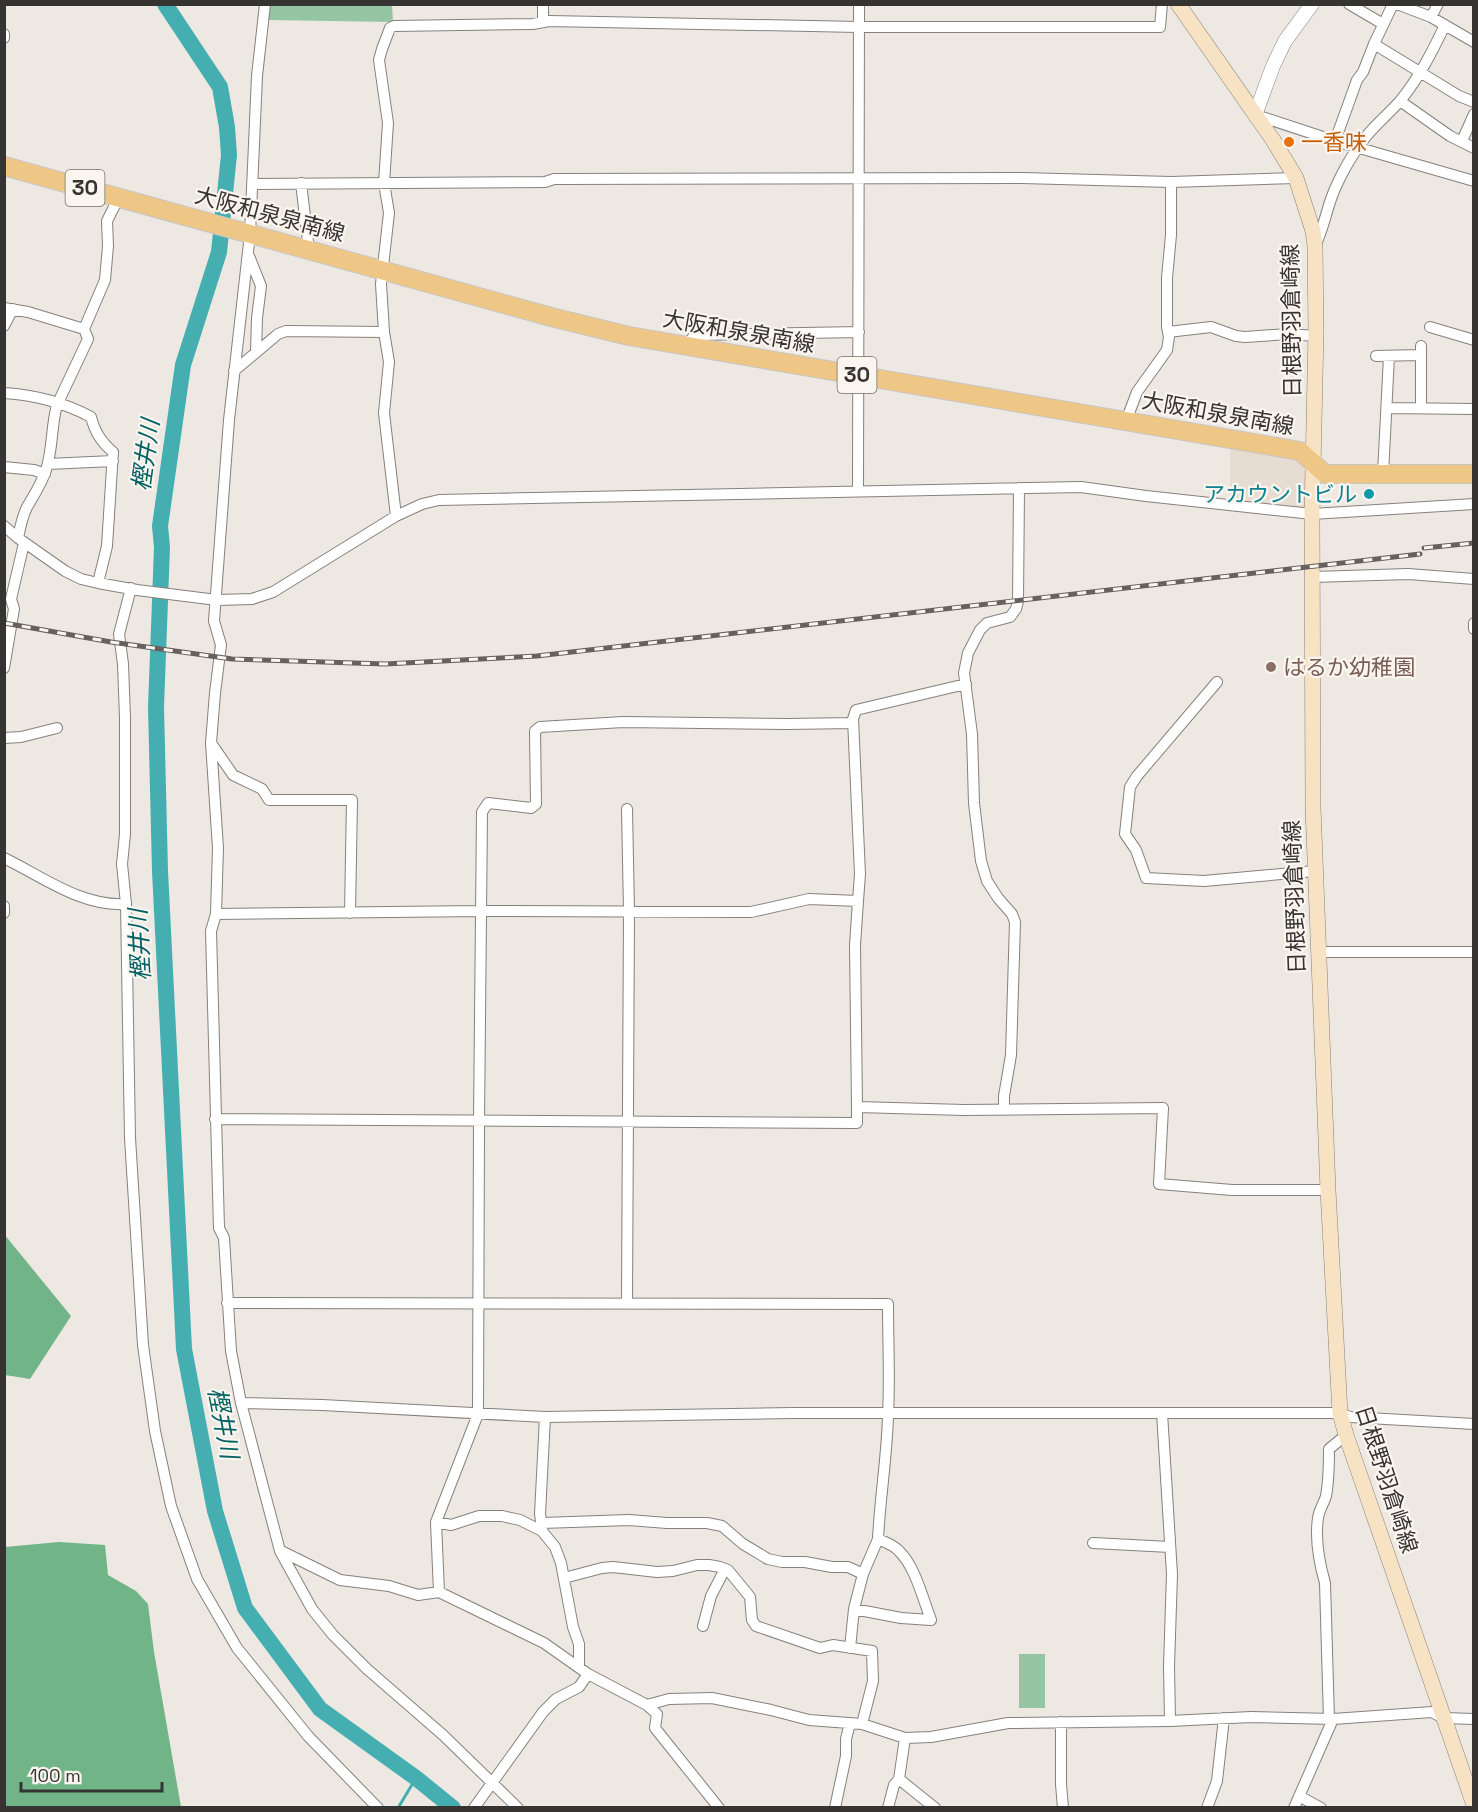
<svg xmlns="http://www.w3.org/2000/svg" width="1478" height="1812" font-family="'Space Grotesk','Noto Sans JP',sans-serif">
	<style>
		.built { fill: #e7dcd2 }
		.green { fill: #95c5a3 }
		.forest { fill: #71b487 }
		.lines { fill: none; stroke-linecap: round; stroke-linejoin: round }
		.stream { stroke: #44aeb1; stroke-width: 3 }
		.river { stroke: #44aeb1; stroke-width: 16 }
		.minor-casing { stroke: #86817c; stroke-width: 12 }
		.tertiary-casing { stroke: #86817c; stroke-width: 15 }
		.secondary-casing { stroke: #86817c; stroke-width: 16 }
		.primary-casing { stroke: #c7c6c6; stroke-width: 20 }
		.minor { stroke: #fff; stroke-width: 10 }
		.tertiary { stroke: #fff; stroke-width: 14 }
		.secondary { stroke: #f7e3c3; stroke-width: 15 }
		.primary { stroke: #eec786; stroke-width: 18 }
		.rail-casing { stroke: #64615e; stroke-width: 5 }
		.rail { stroke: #fbf5f0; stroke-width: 3; stroke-dasharray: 9; stroke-linecap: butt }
		.food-dot { fill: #e8710a; stroke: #fbf5f0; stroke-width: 2 }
		.culture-dot { fill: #0f9aa8; stroke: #fbf5f0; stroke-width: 2 }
		.education-dot { fill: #8d6e63; stroke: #fbf5f0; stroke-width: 2 }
		.labels { text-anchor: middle; stroke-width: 4.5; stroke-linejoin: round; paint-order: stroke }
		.shield { fill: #fbf5f0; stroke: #716e6b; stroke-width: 1.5 }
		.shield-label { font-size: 21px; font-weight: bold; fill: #363432 }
		.food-label { font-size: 22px; fill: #c56008; stroke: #fbf5f0; text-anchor: start }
		.street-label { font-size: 22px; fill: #363432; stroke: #fbf5f0 }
		.culture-label { font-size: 22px; fill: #0d838f; stroke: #fbf5f0; text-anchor: end }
		.education-label { font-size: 22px; fill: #785e54; stroke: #fbf5f0; text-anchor: start }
		.water-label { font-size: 24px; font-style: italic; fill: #016163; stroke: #fbf5f0 }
	</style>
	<rect width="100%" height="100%" fill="#eee8e3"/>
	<!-- built -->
	<path class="built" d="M 1230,447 L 1295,458 L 1307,473 L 1304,508 L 1234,500 L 1233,490 L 1230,486 Z"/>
	<!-- green -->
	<path class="green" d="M 267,5 L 392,5 L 393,22 L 267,20 Z
		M 1019,1654 L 1045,1654 L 1045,1708 L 1019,1708 Z"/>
	<!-- forest -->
	<path class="forest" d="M 4,1234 L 71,1316 L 30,1379 L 5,1375 Z
		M 59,1542 L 105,1545 L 108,1575 L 136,1591 L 148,1604 L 154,1652 L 181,1807 L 5,1807 L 5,1547 Z"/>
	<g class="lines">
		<!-- stream -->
		<path class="stream" d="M 398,1808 L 416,1778"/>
		<!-- river -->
		<path class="river" d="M 165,4 L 220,87 L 227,127 L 229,155 L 219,252 L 183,365 L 160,526 L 162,547 L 156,707 L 160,871 L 184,1349 L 215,1511 L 245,1608 L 320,1709 L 416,1778 L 453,1808"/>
		<!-- minor casing -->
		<g class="minor-casing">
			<path id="minor" d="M 265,4 L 257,76 L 250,234 L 229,420 L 214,621 L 221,645 L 215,693 L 211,743 L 218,848 L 216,914 L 211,931 L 219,1228 L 224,1238 L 231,1351 L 241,1403 L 280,1551 L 312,1609 L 333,1635 L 367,1669 L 443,1735 L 518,1808
				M 543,4 L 543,22
				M 1349,4 L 1383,24
				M 1397,4 L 1431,17 L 1474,42
				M 1431,17 L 1438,4
				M 4,34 L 4,38
				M 1374,44 L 1459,96 L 1474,102
				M 1400,101 L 1450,136 L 1474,148
				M 1256,115 L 1335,141 L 1474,181
				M 1335,141 L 1357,80 L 1363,72 L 1374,44 L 1393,4
				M 1462,141 L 1474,114
				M 301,183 L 309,250
				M 252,184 L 545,182 L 554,179 L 1022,178 L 1171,182 L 1296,178
				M 1315,246 C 1322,232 1325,217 1330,202 C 1335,186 1347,163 1357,149 C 1368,130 1386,117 1400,101 C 1419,78 1432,52 1445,25
				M 249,256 L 261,286 L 257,318 L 256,352
				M 4,308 L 28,312 L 84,329
				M 4,326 L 13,309
				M 1430,327 L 1474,340
				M 1168,332 L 1211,327 L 1236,336 L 1245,337 L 1288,334 L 1316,336
				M 685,346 L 695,335 L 859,332
				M 1376,356 L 1420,355
				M 234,371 L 278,334 L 286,331 L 384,332
				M 4,393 C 35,395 65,403 91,417 C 95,432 101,442 113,452 L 107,546 L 98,583
				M 1387,408 L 1474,409
				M 1421,408 L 1421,346
				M 1126,421 L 1137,392 L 1167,350 L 1169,337 L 1167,327 L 1167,278 L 1171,235 L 1171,182
				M 48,464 L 113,461
				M 4,467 L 34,470 L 45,474
				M 1383,474 L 1389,356
				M 858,490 L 859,4
				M 396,516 L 384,413 L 389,362 L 384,332 L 381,284 L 389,213 L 384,183 L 388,123 L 379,60 L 382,49 L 390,28 L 394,26 L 533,24 L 549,21 L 859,27 L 1160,27 L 1162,4
				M 4,526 L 18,538 L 65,571 L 81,579 L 98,583 L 137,590 L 217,600 L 252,599 L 273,592 L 396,516 L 422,504 L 439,500 L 1081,487 L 1146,496 L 1312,514 L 1474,504
				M 18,538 C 20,528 22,517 27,507 C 34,495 42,483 46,470 C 53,449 51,426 57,405 L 88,339 L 84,329 L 105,280 L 108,246 L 107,221 L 119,197
				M 1313,577 L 1408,574 L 1474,579
				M 131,588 L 119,634 L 123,664 L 125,718 L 125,834 L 122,864 L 126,904 L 130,1138 L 143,1345 L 155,1431 L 171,1506 L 197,1579 L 237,1648 L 308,1736 L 378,1808
				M 1474,623 L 1474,629
				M 4,668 L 14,609 L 11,599 L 24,543
				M 1217,682 L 1137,776 L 1130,787 L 1125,834 L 1136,850 L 1146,878 L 1204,881 L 1315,871
				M 4,738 L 21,737 L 57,728
				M 211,743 L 233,775 L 262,789 L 269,800 L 352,800 L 350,913
				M 4,858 C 43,877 82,907 126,904
				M 858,901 L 860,874 L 853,719 L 856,710 L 966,684
				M 4,906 L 4,913
				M 216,914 L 481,911 L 751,912 L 809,899 L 858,901 L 855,945 L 857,1107 L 964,1110 L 1163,1108 L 1159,1184 L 1232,1190 L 1328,1190
				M 1319,952 L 1474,952
				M 1004,1108 L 1004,1096 L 1011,1055 L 1015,922 L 1012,914 L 998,898 L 987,881 L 981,861 L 974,803 L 972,734 L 964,673 L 968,653 L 980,630 L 987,623 L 1010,617 L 1016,609 L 1018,601 L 1019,488
				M 215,1119 L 857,1123 L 857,1107
				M 227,1303 L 888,1304 C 888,1341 890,1378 888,1415 C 887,1457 880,1497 878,1539
				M 627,1303 L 629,911 L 627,809
				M 241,1403 L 322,1405 L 545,1417 L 793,1413 L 1340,1413 L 1350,1417 L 1474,1424
				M 1162,1413 L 1172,1574 L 1169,1666 L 1170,1721
				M 436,1522 L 451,1525 L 479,1516 L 502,1516 L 520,1520 L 542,1531 L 555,1547 L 561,1563 L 573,1627 L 579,1644 L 579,1667
				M 542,1523 L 629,1520 L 667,1523 L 707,1523 L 722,1526 L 743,1544 L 768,1559 L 782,1562 L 805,1562 L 832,1567 L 848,1567 L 863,1574
				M 542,1528 L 540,1514 L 545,1417
				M 1093,1543 L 1170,1547
				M 281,1551 L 340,1580 L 389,1586 L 418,1595 L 439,1592 L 544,1643 L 588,1674 L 647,1705 L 669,1699 L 712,1698 L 771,1710 L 809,1720 L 862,1724 L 905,1738 L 899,1779 L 935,1808
				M 564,1578 L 602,1568 L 613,1567 L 657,1572 L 673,1571 L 697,1565 L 709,1565 L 720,1567 L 728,1570 L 750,1597 L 752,1620 L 756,1626 L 820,1648 L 833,1645 L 872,1651 L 873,1681 L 862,1724
				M 439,1592 L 436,1522 L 478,1414 L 479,1122 L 482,812 L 488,803 L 531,808 L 536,804 L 535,731 L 540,727 L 623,722 L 787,724 L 853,723
				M 703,1626 L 711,1596 L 725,1569
				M 850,1648 L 854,1609 L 863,1574 L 878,1539 C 885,1542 894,1545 899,1551 C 915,1566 923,1599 931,1620 L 901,1618 L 854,1609
				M 647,1705 L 657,1714 L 655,1728 L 719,1808
				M 1329,1719 L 1325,1583 C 1319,1562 1315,1539 1318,1518 C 1319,1510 1324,1503 1326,1496 C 1329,1480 1329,1465 1329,1449 L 1346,1435
				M 1061,1722 L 1061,1784 L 1063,1808
				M 905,1738 L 931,1737 L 1008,1723 L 1170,1721 L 1251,1717 L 1333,1719 L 1432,1712 L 1443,1718 L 1474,1719
				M 1299,1796 L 1321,1808
				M 474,1808 L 543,1712 L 556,1699 L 579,1687 L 588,1674
				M 835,1808 L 846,1756 L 846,1739 L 850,1723
				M 888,1808 L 894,1785 L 899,1779
				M 1207,1808 L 1217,1781 L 1224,1718
				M 1294,1808 L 1333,1719"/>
		</g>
		<!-- tertiary casing -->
		<g class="tertiary-casing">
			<path id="tertiary" d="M 1255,115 L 1273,66 L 1285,41 L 1312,4"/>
		</g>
		<!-- secondary casing -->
		<g class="secondary-casing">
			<path id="secondary" d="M 1178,4 L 1273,140 L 1296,178 L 1313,231 L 1315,246 L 1316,332 L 1312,514 L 1313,807 L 1328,1190 L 1340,1413 L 1346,1435 L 1474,1805"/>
		</g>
		<!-- primary casing -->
		<g class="primary-casing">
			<path id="primary" d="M 4,166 L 555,318 L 629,336 L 1300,451 L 1325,474 L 1474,474"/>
		</g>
		<!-- minor -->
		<use href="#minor" class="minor"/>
		<!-- tertiary -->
		<use href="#tertiary" class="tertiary"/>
		<!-- secondary -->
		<use href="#secondary" class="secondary"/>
		<!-- primary -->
		<use href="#primary" class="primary"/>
		<!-- rail casing -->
		<g class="rail-casing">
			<path id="rail" d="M 1424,548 L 1474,543
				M 4,623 L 111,642 L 232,659 L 385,664 L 537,656 L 1420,554"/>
		</g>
		<!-- rail -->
		<use href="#rail" class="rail"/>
	</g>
	<!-- markers -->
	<circle class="food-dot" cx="1289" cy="142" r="6"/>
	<circle class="culture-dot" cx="1369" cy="494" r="6"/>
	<circle class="education-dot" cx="1271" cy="667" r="6"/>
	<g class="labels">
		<!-- shield labels -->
		<g class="shield">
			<rect x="65.5" y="170" width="39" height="36" rx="4.5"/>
			<rect x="837.5" y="357" width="39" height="36" rx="4.5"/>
		</g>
		<g class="shield-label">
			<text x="85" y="195">30</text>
			<text x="857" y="382">30</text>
		</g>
		<!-- food labels -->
		<g class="food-label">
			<text x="1301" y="150">一香味</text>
		</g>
		<!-- street labels -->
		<g class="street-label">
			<text transform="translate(270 214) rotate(15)" y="8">大阪和泉泉南線</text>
			<text transform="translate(1291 321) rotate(-91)" y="8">日根野羽倉崎線</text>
			<text transform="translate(739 331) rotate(10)" y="8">大阪和泉泉南線</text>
			<text transform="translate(1218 413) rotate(10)" y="8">大阪和泉泉南線</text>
			<text transform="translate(1294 897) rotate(-92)" y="8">日根野羽倉崎線</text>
			<text transform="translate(1387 1479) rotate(72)" y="8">日根野羽倉崎線</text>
		</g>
		<!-- culture labels -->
		<g class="culture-label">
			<text x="1357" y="502">アカウントビル</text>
		</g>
		<!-- education labels -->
		<g class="education-label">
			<text x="1283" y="675">はるか幼稚園</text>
		</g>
		<!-- water labels -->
		<g class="water-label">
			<text transform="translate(146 455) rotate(-82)" y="8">樫井川</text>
			<text transform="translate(140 945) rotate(-93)" y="8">樫井川</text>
			<text transform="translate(223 1423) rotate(79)" y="8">樫井川</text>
		</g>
	</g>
	<!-- border -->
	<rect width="1478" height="1812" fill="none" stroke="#363432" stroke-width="12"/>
	<!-- scale -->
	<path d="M21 1782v9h141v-9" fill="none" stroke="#363432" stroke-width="3"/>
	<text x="30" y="1782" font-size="18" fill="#363432" stroke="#fbf5f0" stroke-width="4.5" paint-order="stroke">100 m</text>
</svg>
